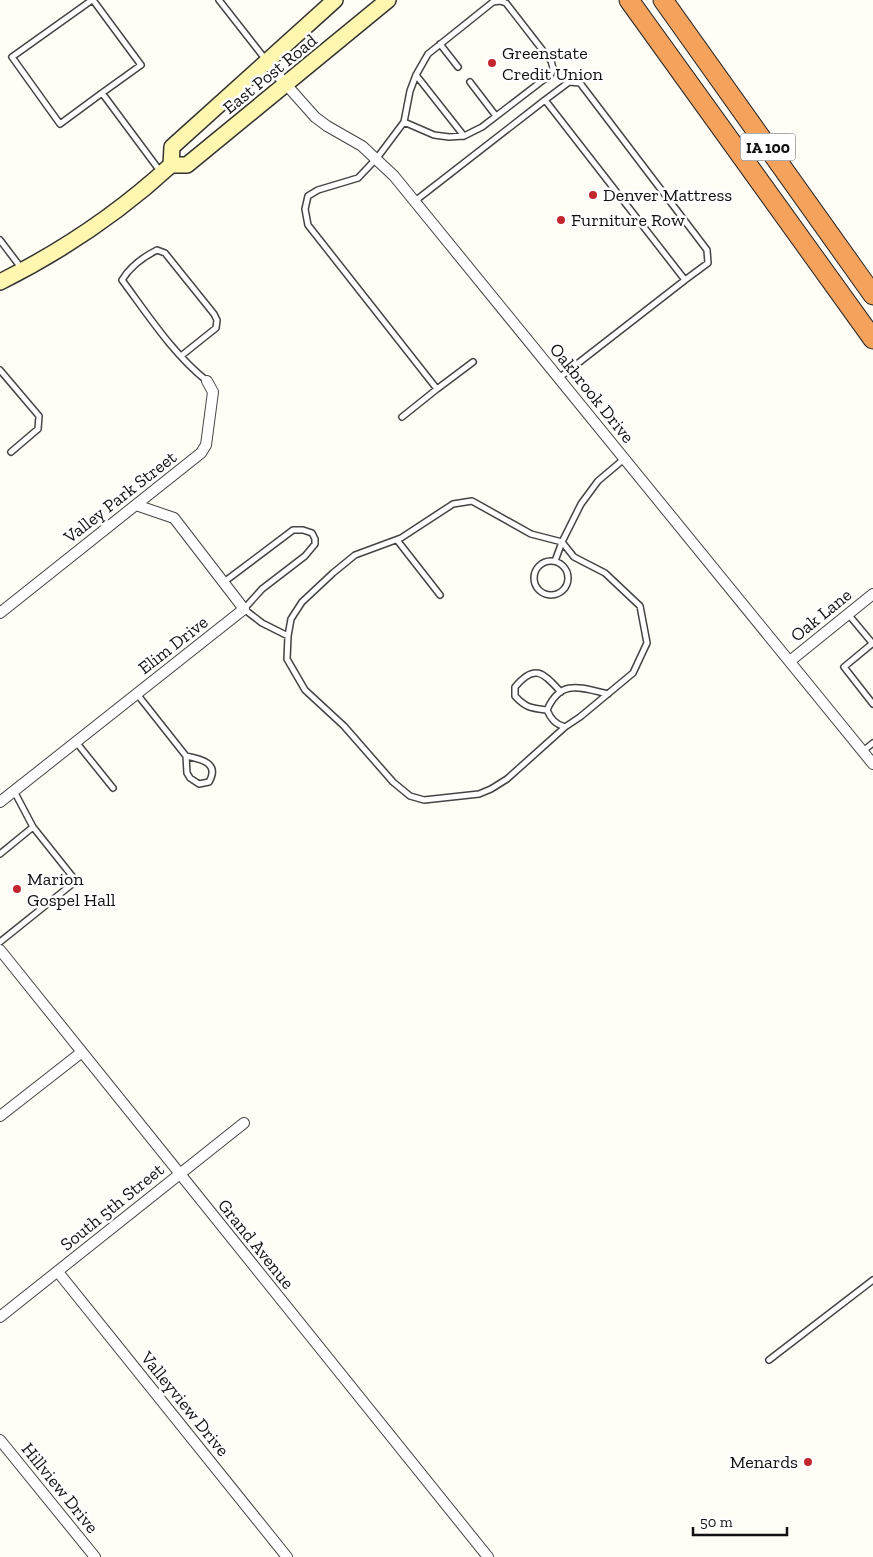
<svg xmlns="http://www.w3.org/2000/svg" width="873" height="1557" font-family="'Zilla Slab',serif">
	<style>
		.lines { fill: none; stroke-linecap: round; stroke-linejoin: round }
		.lane-casing { stroke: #444; stroke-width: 8 }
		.street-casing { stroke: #444; stroke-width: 12 }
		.secondary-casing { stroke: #333; stroke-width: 18 }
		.highway-casing { stroke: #222; stroke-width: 21 }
		.lane { stroke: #fff; stroke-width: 5 }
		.street { stroke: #fff; stroke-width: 10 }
		.secondary { stroke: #fff6b0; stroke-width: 15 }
		.highway { stroke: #f5a25d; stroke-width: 19 }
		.poi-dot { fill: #c4262e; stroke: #fff; stroke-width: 2 }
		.labels { text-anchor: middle; stroke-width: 5; stroke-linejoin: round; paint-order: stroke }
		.shield { fill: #fff; stroke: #585858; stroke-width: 1 }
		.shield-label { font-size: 16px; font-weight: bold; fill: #111 }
		.poi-label { font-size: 18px; fill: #111; stroke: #fff; text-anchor: start }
		.street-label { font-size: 18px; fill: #111; stroke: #fff }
	</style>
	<rect width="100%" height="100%" fill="#fffdf5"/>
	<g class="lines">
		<!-- lane casing -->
		<g class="lane-casing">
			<path id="lane" d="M 92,0 L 12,57 L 60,124 L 102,93 L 160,171
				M 93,0 L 141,65 L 102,93
				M 219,0 L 266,60
				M 440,44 L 458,67
				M 470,82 L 496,116
				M 545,100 L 569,82 L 580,83 L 707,250 L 708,263 L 685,280
				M 404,122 L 434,135 L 449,137 L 464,136 L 482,127 L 551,74 L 553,68 L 551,61 L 506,3 L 500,1 L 493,2 L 428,54 L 416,75
				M 464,136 L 416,75 L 410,91 L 404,122 L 377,158 L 358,178 L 318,190 L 308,196 L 305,209 L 308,225 L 437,389 L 473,362
				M 415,201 L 545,100 L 685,280 L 559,378
				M 0,240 L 22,269
				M 181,356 L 216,328 L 217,320 L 214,314 L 165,253 L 157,250 C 143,257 130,267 122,280 C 148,315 173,354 207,381
				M 0,370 L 39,416 L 38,429 L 11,452
				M 402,417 L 437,389
				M 397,540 L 440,595
				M534 578a17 17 0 1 1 34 0a17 17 0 1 1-34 0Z
				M 555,561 L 562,542 L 531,534 L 472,501 L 453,504 L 401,538 L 355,555 L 333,573 L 302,602 L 291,619 L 288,636 L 287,659 L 305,690 L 344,726 L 393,782 L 410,796 L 424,800 L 479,794 L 491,789 L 507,779 L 565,727
				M 224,582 L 293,530 L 303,530 L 312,533 L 315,539 L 315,544 L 305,556 L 262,589 L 244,609 L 262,623 L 288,636
				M 848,614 L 873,644
				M 873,643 L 844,667 L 873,704
				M 137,694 L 186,756 L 187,773 L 190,778 L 199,784 L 209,782 C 220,763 201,759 186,756
				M 608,694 C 581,688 561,678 547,710 C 551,719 555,724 565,727 L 580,717 L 633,673 L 647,643 L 640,606 L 605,573 L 574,557 L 562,542 L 581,504 L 598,481 L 624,459
				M 547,710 C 531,708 526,708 515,696 L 515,687 C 535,663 543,673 561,692
				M 76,742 L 113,788
				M 863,751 L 873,743
				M 14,791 L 33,827
				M 0,854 L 33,827 L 76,881 L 0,942
				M 769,1360 L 873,1280"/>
		</g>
		<!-- street casing -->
		<g class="street-casing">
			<path id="street" d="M 267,63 L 315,117 L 327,126 L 362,146 L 394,176 L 873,764
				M 0,613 L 201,453 L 206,445 L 213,392 L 207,381
				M 790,661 L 873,594
				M 0,802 L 244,609 L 174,518 L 136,505
				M 0,950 L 488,1557
				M 0,1116 L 82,1052
				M 58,1272 L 287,1557
				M 0,1317 L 244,1123
				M 0,1440 L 95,1557"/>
		</g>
		<!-- secondary casing -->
		<g class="secondary-casing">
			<path id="secondary" d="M 171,165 L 187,165 L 388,0
				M 0,282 C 62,251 120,212 171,165 L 172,147 L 335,0"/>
		</g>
		<!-- highway casing -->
		<g class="highway-casing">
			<path id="highway" d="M 629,0 L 873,339
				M 663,0 L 873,295"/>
		</g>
		<!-- lane -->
		<use href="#lane" class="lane"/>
		<!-- street -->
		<use href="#street" class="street"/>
		<!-- secondary -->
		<use href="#secondary" class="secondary"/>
		<!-- highway -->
		<use href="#highway" class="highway"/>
	</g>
	<!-- markers -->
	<g class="poi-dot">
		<circle cx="492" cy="63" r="5"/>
		<circle cx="593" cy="195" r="5"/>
		<circle cx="561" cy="220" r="5"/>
		<circle cx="17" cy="889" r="5"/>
		<circle cx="808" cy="1462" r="5"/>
	</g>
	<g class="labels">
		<!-- shield labels -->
		<rect class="shield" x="740.5" y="133.5" width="55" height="27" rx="4"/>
		<g class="shield-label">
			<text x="768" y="153">IA 100</text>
		</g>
		<!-- poi labels -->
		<g class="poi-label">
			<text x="502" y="59">Greenstate<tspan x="502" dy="21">Credit Union</tspan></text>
			<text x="603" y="201">Denver Mattress</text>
			<text x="571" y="226">Furniture Row</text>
			<text x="27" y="885">Marion<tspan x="27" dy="21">Gospel Hall</tspan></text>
			<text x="798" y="1468" text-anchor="end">Menards</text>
		</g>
		<!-- street labels -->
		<g class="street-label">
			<text transform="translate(270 74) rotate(-39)" y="6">East Post Road</text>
			<text transform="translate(592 393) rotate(51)" y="6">Oakbrook Drive</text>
			<text transform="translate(120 497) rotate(-38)" y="6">Valley Park Street</text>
			<text transform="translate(821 615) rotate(-39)" y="6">Oak Lane</text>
			<text transform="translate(173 645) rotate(-38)" y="6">Elim Drive</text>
			<text transform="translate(112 1207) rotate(-39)" y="6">South 5th Street</text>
			<text transform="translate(256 1244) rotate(51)" y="6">Grand Avenue</text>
			<text transform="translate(185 1404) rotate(51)" y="6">Valleyview Drive</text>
			<text transform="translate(60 1488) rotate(51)" y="6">Hillview Drive</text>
		</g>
	</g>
	<!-- scale -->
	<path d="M693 1527v8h94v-8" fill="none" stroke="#111111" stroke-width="2.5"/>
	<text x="700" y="1527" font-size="15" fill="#111111" stroke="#ffffff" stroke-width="4" paint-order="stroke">50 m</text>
</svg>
